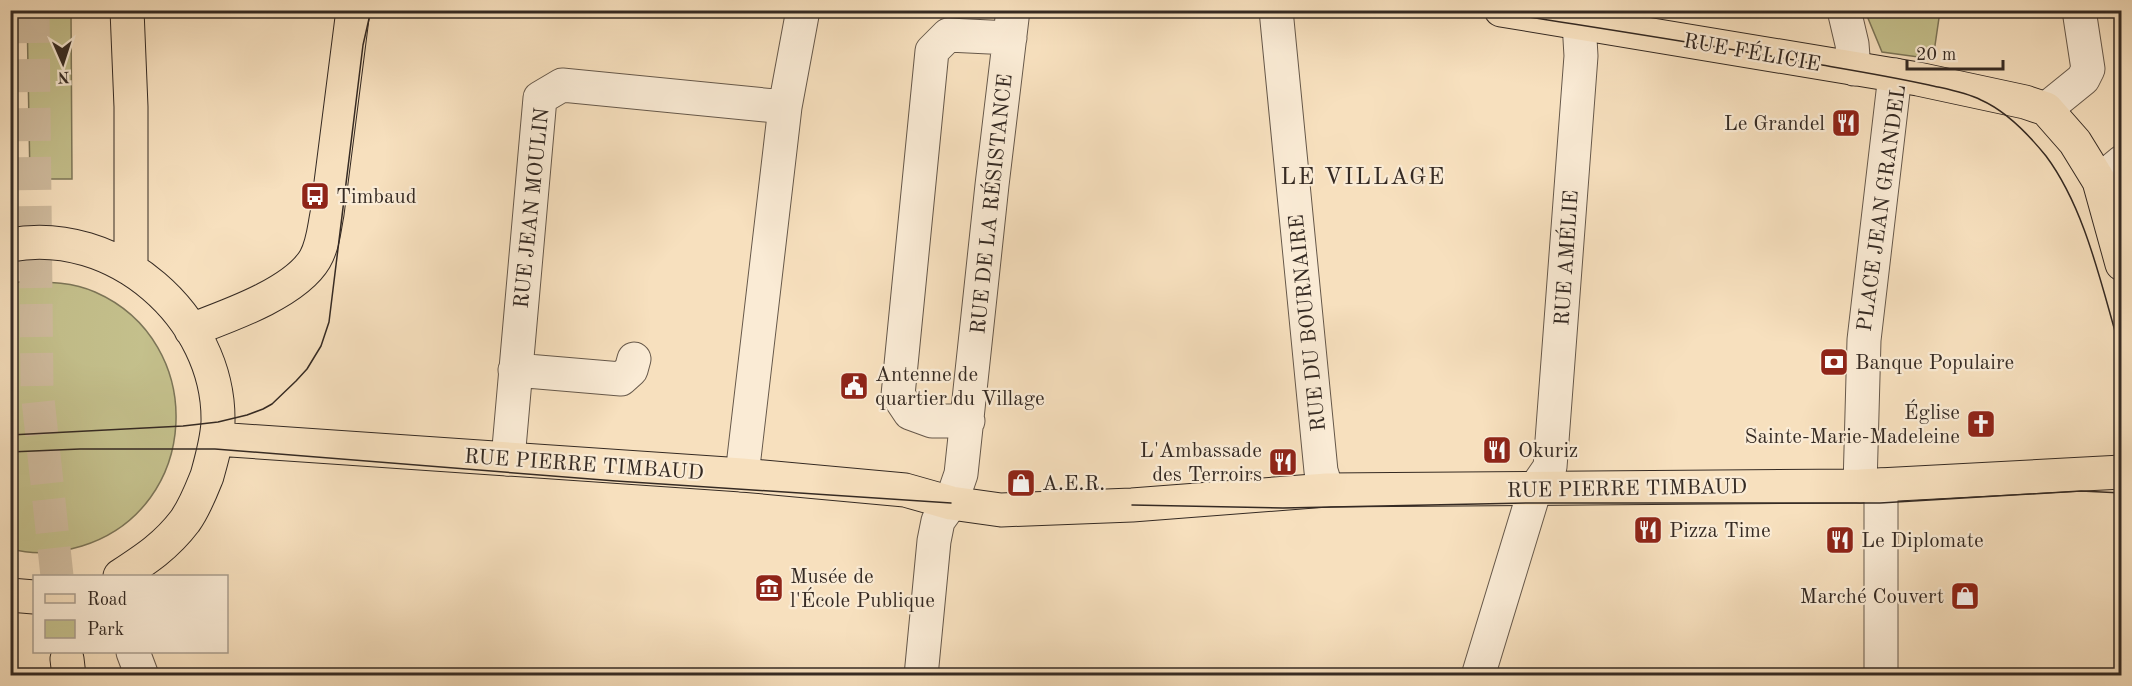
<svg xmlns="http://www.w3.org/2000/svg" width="2132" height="686" font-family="'Old Standard TT',serif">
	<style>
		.green { fill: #c4c08c; stroke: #7c7558; stroke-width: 1.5 }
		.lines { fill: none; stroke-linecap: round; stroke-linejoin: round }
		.highway-tunnel { stroke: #d0bc9f; stroke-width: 33; stroke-dasharray: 33 16; stroke-linecap: butt }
		.minor-casing { stroke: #66584a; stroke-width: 35 }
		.major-casing { stroke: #352a23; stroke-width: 35 }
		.highway-casing { stroke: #352a23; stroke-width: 35 }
		.minor { stroke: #faebd5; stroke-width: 33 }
		.major { stroke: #f7e0be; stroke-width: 33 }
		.highway { stroke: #f7e0be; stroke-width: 33 }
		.tram { stroke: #352a23; stroke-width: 1.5 }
		.labels { text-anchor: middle; stroke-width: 4.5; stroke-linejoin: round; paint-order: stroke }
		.street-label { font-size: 21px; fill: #352a23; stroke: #faebd5 }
		.poi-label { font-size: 21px; fill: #352a23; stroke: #faebd5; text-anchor: start }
		.quarter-label { font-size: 24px; letter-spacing: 1.5px; fill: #352a23; stroke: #faebd5 }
	</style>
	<rect width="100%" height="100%" fill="#f7e0be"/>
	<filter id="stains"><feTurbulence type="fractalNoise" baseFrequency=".00333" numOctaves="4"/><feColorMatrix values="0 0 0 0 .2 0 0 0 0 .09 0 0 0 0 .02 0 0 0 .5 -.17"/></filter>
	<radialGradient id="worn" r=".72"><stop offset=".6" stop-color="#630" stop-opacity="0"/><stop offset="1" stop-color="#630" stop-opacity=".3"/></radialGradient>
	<!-- green -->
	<path class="green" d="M 27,11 L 71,11 L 72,179 L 30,179 Z
		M 1865,11 L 1940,11 L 1933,59 L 1882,52 Z
		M 19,282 C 45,282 71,281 95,292 C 209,342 201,509 82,546 C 59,553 34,555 11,549 L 10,285 Z"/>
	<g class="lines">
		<!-- highway-tunnel -->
		<path class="highway-tunnel" d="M 33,10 L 37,390 L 57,576"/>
		<!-- minor casing -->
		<g class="minor-casing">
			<path id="minor" d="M 1276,10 L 1321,471 L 1327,490
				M 1844,10 L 1852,44 L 1854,69
				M 785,107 L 803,10
				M 2046,109 L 2083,79 L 2088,69 L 2079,10
				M 2099,181 L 2122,162
				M 515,370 L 621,379 L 631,370 L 634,359
				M 968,421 L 932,421 L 910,413 L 898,395 L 932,51 L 948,35 L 1010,38
				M 508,459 L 540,98 L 562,85 L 785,107 L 742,475
				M 1881,485 L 1881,676
				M 1860,486 L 1864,340 L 1895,75
				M 133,652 L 142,676
				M 921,676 L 934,541 L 938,521 L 951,503 L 961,474 L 992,185 L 1013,10
				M 1478,676 L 1535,489 L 1550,467 L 1581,56 L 1579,22"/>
		</g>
		<!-- major casing -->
		<g class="major-casing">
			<path id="major" d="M 127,10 L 131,107 L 131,267
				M 1501,10 L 1918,79 L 2025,102 L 2046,109 L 2075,142 L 2099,181 L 2122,264
				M 10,245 C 114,225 220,316 218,422 C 217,441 212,458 207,476 C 201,491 195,507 185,521 C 166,546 146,559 120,576
				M 191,330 C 228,316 295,293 315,259 C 323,245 324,229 327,214 L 353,10
				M 216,439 L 742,475 L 905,490 L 951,503 L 1001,510 L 1132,505 L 1327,490 L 1860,486 L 2122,472
				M 10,595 L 34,597"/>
		</g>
		<!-- highway casing -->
		<g class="highway-casing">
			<path id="highway" d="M 67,659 L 69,676"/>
		</g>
		<!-- minor -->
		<use href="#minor" class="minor"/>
		<!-- major -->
		<use href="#major" class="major"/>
		<!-- highway -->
		<use href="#highway" class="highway"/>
		<!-- tram -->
		<path class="tram" d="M 1485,10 C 1597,28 1710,45 1822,65 C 1857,71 1893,77 1929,85 C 1946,89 1965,92 1981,100 C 2006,111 2029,135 2046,156 C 2087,211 2102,290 2122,355
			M 10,435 L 183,426 L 218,422 L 247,415 L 263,409 L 272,404 L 296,381 L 307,369 L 321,346 L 329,322 L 363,45 L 371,10
			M 10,452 L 80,449 L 215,449 L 616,481 L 951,503
			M 1132,505 L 1283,508 L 1530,503 L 1880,503 L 2081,491 L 2122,493"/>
	</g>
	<!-- icons -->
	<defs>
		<g id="restaurant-square" transform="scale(1.5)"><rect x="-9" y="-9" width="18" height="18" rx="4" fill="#8f2418" stroke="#faebd5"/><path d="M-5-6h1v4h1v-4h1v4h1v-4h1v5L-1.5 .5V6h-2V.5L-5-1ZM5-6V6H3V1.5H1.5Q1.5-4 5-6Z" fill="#fff"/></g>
		<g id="bus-square" transform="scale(1.5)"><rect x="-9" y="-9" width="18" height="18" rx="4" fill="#8f2418" stroke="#faebd5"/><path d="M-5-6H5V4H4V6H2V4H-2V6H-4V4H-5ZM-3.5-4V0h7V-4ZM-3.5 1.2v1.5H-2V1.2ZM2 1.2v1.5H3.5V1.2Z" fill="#fff"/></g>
		<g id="bank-square" transform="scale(1.5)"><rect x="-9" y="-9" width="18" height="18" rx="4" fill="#8f2418" stroke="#faebd5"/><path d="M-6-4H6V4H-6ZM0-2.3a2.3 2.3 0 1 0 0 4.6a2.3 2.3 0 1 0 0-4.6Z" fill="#fff"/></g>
		<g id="civic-square" transform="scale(1.5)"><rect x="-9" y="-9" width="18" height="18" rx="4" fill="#8f2418" stroke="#faebd5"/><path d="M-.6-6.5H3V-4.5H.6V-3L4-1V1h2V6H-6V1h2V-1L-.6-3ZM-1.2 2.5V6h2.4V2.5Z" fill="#fff"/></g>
		<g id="church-square" transform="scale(1.5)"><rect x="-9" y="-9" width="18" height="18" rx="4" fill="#8f2418" stroke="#faebd5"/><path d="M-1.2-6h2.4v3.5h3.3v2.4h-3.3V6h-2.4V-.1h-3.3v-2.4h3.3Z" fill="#fff"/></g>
		<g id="shop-square" transform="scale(1.5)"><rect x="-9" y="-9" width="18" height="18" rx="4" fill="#8f2418" stroke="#faebd5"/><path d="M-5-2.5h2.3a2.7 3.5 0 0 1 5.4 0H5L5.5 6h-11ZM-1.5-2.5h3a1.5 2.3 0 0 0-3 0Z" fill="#fff"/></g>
		<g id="museum-square" transform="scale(1.5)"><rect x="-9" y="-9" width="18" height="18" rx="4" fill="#8f2418" stroke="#faebd5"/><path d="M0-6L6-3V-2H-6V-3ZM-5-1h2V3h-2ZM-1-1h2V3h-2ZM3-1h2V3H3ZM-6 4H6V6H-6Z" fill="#fff"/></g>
	</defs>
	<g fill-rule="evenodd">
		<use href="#restaurant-square" x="1846" y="123"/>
		<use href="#bus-square" x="315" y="196"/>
		<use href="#bank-square" x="1834" y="362"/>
		<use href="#civic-square" x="854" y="386"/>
		<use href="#church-square" x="1981" y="424"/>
		<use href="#restaurant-square" x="1497" y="450"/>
		<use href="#restaurant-square" x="1283" y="462"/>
		<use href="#shop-square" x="1021" y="483"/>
		<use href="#restaurant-square" x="1648" y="530"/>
		<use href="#restaurant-square" x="1840" y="540"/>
		<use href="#museum-square" x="769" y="588"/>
		<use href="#shop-square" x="1965" y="596"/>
	</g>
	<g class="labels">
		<!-- street labels -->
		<g class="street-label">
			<text transform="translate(1752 52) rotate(10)" y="7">RUE FÉLICIE</text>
			<text transform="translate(991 204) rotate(-84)" y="7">RUE DE LA RÉSISTANCE</text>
			<text transform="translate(531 208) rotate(-84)" y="7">RUE JEAN MOULIN</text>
			<text transform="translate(1881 208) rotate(-82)" y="7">PLACE JEAN GRANDEL</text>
			<text transform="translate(1566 258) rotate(-86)" y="7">RUE AMÉLIE</text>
			<text transform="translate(1307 323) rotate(-96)" y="7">RUE DU BOURNAIRE</text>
			<text transform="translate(584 464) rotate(4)" y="7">RUE PIERRE TIMBAUD</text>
			<text transform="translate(1627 488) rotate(-1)" y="7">RUE PIERRE TIMBAUD</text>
		</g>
		<!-- poi labels -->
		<g class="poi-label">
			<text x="1825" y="130" text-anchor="end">Le Grandel</text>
			<text x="336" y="203">Timbaud</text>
			<text x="1855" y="369">Banque Populaire</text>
			<text x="875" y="381">Antenne de<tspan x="875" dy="24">quartier du Village</tspan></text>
			<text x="1960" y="419" text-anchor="end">Église<tspan x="1960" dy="24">Sainte-Marie-Madeleine</tspan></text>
			<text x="1262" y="457" text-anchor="end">L'Ambassade<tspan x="1262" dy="24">des Terroirs</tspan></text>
			<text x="1518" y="457">Okuriz</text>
			<text x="1042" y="490">A.E.R.</text>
			<text x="1669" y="537">Pizza Time</text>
			<text x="1861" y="547">Le Diplomate</text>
			<text x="790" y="583">Musée de<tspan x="790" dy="24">l'École Publique</tspan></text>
			<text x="1944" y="603" text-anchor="end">Marché Couvert</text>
		</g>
		<!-- quarter labels -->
		<g class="quarter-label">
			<text x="1363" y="184">LE VILLAGE</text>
		</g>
	</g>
	<!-- margin -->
	<rect width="2132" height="686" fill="none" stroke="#f7e0be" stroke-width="36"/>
	<rect x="12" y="12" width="2108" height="662" fill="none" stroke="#352a23" stroke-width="3"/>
	<rect x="18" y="18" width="2096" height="650" fill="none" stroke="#352a23" stroke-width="1.5"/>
	<!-- legend -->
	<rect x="33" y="575" width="195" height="78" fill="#faebd5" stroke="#ab9e8e" stroke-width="1.5"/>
	<rect x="45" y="594" width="30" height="9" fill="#f7e0be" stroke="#ab9e8e" stroke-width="1.5"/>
	<text x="87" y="605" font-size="18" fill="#352a23">Road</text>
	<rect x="45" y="620" width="30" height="18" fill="#c4c08c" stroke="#ab9e8e" stroke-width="1.5"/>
	<text x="87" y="635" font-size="18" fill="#352a23">Park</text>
	<!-- north arrow -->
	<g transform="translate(63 63) rotate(177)" stroke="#faebd5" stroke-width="4.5" paint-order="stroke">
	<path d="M0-4.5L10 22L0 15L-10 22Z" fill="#352a23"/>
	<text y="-9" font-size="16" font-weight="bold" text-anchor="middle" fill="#352a23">N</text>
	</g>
	<!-- scale -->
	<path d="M1907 60v9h96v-9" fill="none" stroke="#352a23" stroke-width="3"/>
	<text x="1916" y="60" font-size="18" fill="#352a23" stroke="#faebd5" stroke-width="4.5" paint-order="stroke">20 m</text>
	<rect width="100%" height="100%" filter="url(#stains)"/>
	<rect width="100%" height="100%" fill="url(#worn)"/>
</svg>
